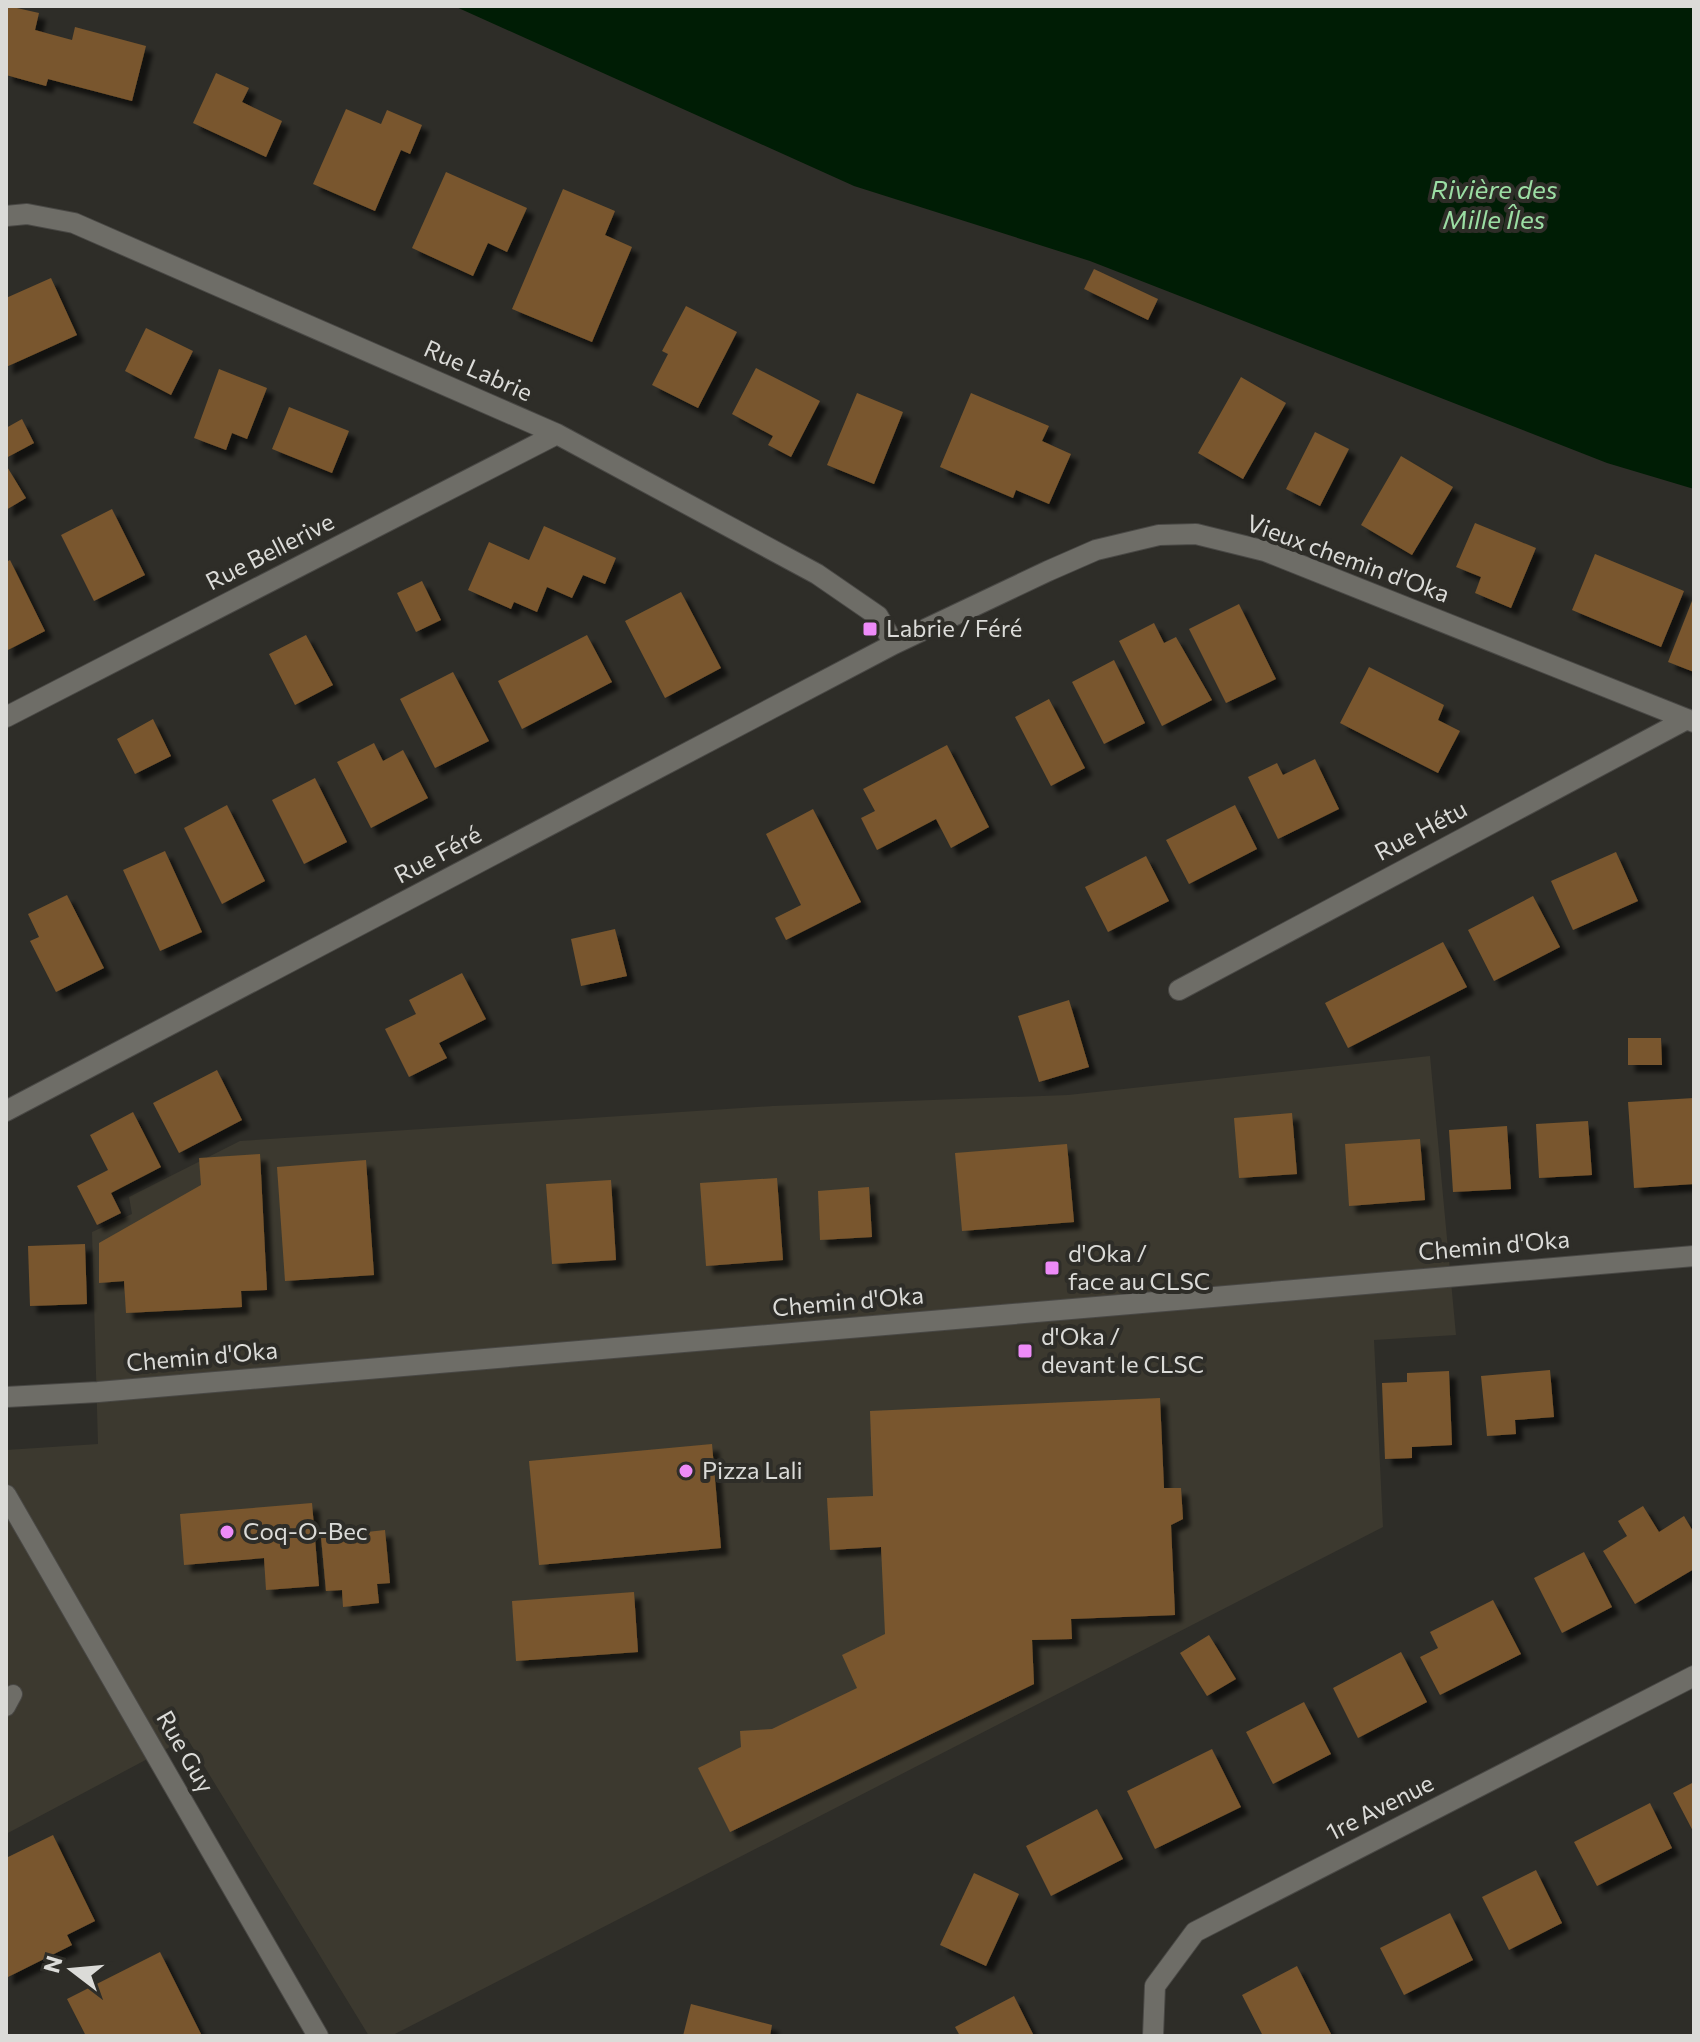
<svg xmlns="http://www.w3.org/2000/svg" width="1700" height="2042" font-family="Commissioner,sans-serif">
	<style>
		.built { fill: #3c392f }
		.water { fill: #001d05 }
		.building { fill: #79562d; filter: url(#shadow) }
		.lines { fill: none; stroke-linecap: round; stroke-linejoin: round }
		.service-casing { stroke: #494845; stroke-width: 20 }
		.minor-casing { stroke: #494845; stroke-width: 22 }
		.secondary-casing { stroke: #494845; stroke-width: 22 }
		.service { stroke: #6e6d67; stroke-width: 18 }
		.minor { stroke: #6e6d67; stroke-width: 20 }
		.secondary { stroke: #6e6d67; stroke-width: 20 }
		.poi-dot { fill: #ee8bf8; stroke: #2e2d28; stroke-width: 3 }
		.labels { text-anchor: middle; stroke-width: 8; stroke-linejoin: round; paint-order: stroke }
		.street-label { font-size: 24px; fill: #dbdbd8; stroke: #2e2d28 }
		.poi-label { font-size: 24px; fill: #dbdbd8; stroke: #2e2d28; text-anchor: start }
		.water-label { font-size: 26px; font-style: italic; fill: #9bdda3; stroke: #2e2d28 }
	</style>
	<defs>
		<filter id="shadow"><feDropShadow dx="7" dy="7" stdDeviation="2" flood-color="#0009"/></filter>
	</defs>
	<rect width="100%" height="100%" fill="#2e2d28"/>
	<!-- built -->
	<path class="built" d="M 1430,1056 L 1456,1335 L 1374,1340 L 1383,1527 L 391,2036 L 369,2036 L 187,1738 L 6,1834 L 6,1450 L 98,1444 L 92,1232 L 132,1214 L 129,1197 L 240,1141 L 773,1106 L 1068,1095 Z"/>
	<!-- water -->
	<path class="water" d="M 454,6 L 1694,6 L 1694,489 L 1607,463 L 1090,261 L 854,186 Z"/>
	<!-- building -->
	<path class="building" d="M 8,6 L 39,13 L 35,30 L 72,40 L 75,27 L 146,46 L 132,101 L 48,79 L 46,86 L 6,75 Z
		M 216,73 L 249,88 L 242,102 L 282,121 L 266,157 L 193,123 Z
		M 346,109 L 381,124 L 387,110 L 422,125 L 410,154 L 401,150 L 375,211 L 313,184 Z
		M 446,172 L 527,208 L 507,252 L 488,243 L 473,276 L 412,248 Z
		M 563,189 L 615,211 L 605,235 L 632,247 L 592,342 L 512,309 Z
		M 1094,269 L 1158,299 L 1148,320 L 1084,289 Z
		M 51,278 L 77,335 L 6,367 L 6,298 Z
		M 686,306 L 737,332 L 698,408 L 652,385 L 668,354 L 662,351 Z
		M 146,328 L 193,351 L 171,395 L 125,371 Z
		M 756,368 L 820,401 L 791,457 L 768,445 L 773,436 L 732,414 Z
		M 219,369 L 267,388 L 247,439 L 232,433 L 226,450 L 194,438 Z
		M 1241,377 L 1286,403 L 1243,479 L 1198,453 Z
		M 857,393 L 903,412 L 874,484 L 827,465 Z
		M 971,393 L 1049,426 L 1042,441 L 1071,454 L 1049,504 L 1016,490 L 1013,498 L 940,467 Z
		M 289,407 L 349,431 L 332,473 L 272,449 Z
		M 22,419 L 34,443 L 6,458 L 6,428 Z
		M 1315,432 L 1349,449 L 1320,506 L 1286,489 Z
		M 1401,456 L 1453,487 L 1412,555 L 1361,525 Z
		M 6,465 L 26,498 L 6,510 Z
		M 112,509 L 145,575 L 94,601 L 61,535 Z
		M 1475,523 L 1536,548 L 1511,608 L 1475,593 L 1481,577 L 1456,567 Z
		M 544,526 L 616,558 L 605,584 L 583,575 L 572,598 L 547,587 L 537,612 L 514,602 L 511,609 L 468,590 L 489,542 L 529,560 Z
		M 1595,554 L 1684,591 L 1661,647 L 1572,610 Z
		M 10,560 L 45,631 L 6,651 L 6,562 Z
		M 422,581 L 441,620 L 416,632 L 397,593 Z
		M 681,592 L 721,668 L 665,698 L 625,621 Z
		M 1694,596 L 1694,672 L 1668,662 Z
		M 1239,604 L 1276,679 L 1226,703 L 1189,629 Z
		M 1154,623 L 1164,643 L 1176,637 L 1212,700 L 1162,726 L 1119,641 Z
		M 306,635 L 333,685 L 295,705 L 269,654 Z
		M 587,635 L 612,682 L 522,729 L 498,681 Z
		M 1114,660 L 1145,723 L 1104,744 L 1072,682 Z
		M 1369,667 L 1444,705 L 1438,720 L 1460,731 L 1438,773 L 1340,723 Z
		M 453,672 L 489,741 L 435,768 L 400,699 Z
		M 1049,699 L 1085,768 L 1051,786 L 1015,717 Z
		M 153,719 L 171,756 L 135,774 L 117,739 Z
		M 374,743 L 383,761 L 403,750 L 428,798 L 371,828 L 337,762 Z
		M 947,745 L 989,827 L 951,848 L 936,819 L 877,850 L 861,818 L 875,811 L 863,789 Z
		M 1315,759 L 1339,809 L 1278,839 L 1248,777 L 1277,763 L 1283,775 Z
		M 315,778 L 347,842 L 304,864 L 272,800 Z
		M 227,805 L 265,881 L 222,904 L 184,828 Z
		M 1235,805 L 1257,849 L 1189,884 L 1166,840 Z
		M 813,809 L 861,902 L 786,940 L 775,918 L 801,905 L 766,834 Z
		M 165,851 L 202,932 L 160,951 L 123,870 Z
		M 1616,852 L 1638,901 L 1573,930 L 1551,881 Z
		M 1146,856 L 1169,901 L 1108,932 L 1085,887 Z
		M 67,895 L 104,968 L 56,992 L 30,941 L 39,937 L 28,914 Z
		M 1533,896 L 1560,947 L 1494,981 L 1468,930 Z
		M 615,929 L 627,976 L 581,986 L 571,939 Z
		M 1443,942 L 1467,987 L 1348,1048 L 1325,1003 Z
		M 462,973 L 486,1019 L 439,1043 L 447,1058 L 409,1077 L 385,1029 L 416,1014 L 409,1000 Z
		M 1069,1000 L 1089,1067 L 1039,1082 L 1018,1016 Z
		M 1628,1038 L 1661,1038 L 1662,1065 L 1628,1065 Z
		M 217,1070 L 242,1120 L 179,1153 L 153,1103 Z
		M 1694,1098 L 1694,1184 L 1634,1188 L 1628,1102 Z
		M 133,1112 L 161,1167 L 111,1193 L 121,1213 L 97,1225 L 77,1186 L 108,1170 L 90,1135 Z
		M 1292,1113 L 1297,1174 L 1239,1178 L 1234,1118 Z
		M 1588,1121 L 1592,1175 L 1539,1178 L 1536,1124 Z
		M 1507,1126 L 1511,1189 L 1453,1192 L 1449,1130 Z
		M 1420,1139 L 1425,1200 L 1349,1206 L 1345,1144 Z
		M 1067,1144 L 1074,1222 L 962,1231 L 955,1153 Z
		M 260,1154 L 267,1290 L 241,1291 L 242,1307 L 126,1313 L 124,1281 L 99,1283 L 99,1243 L 201,1185 L 199,1158 Z
		M 366,1160 L 374,1275 L 285,1281 L 277,1167 Z
		M 777,1178 L 783,1260 L 706,1266 L 700,1183 Z
		M 611,1180 L 616,1260 L 552,1264 L 546,1184 Z
		M 869,1187 L 872,1237 L 820,1240 L 818,1191 Z
		M 85,1244 L 87,1304 L 30,1306 L 28,1246 Z
		M 1550,1370 L 1554,1417 L 1515,1420 L 1516,1434 L 1487,1436 L 1481,1376 Z
		M 1449,1371 L 1452,1445 L 1412,1447 L 1412,1458 L 1385,1459 L 1382,1383 L 1407,1382 L 1407,1373 Z
		M 1160,1398 L 1164,1488 L 1181,1488 L 1183,1519 L 1171,1525 L 1175,1615 L 1071,1619 L 1072,1639 L 1032,1640 L 1034,1684 L 730,1832 L 698,1768 L 741,1747 L 740,1731 L 772,1729 L 857,1688 L 842,1655 L 885,1634 L 881,1547 L 830,1550 L 827,1498 L 873,1496 L 870,1411 Z
		M 712,1444 L 721,1548 L 539,1565 L 529,1461 Z
		M 312,1503 L 319,1586 L 266,1590 L 264,1558 L 184,1565 L 180,1514 Z
		M 1643,1506 L 1659,1532 L 1684,1516 L 1694,1533 L 1694,1569 L 1635,1604 L 1603,1551 L 1627,1536 L 1618,1521 Z
		M 385,1530 L 390,1583 L 377,1584 L 379,1603 L 343,1607 L 342,1590 L 326,1591 L 321,1537 Z
		M 1584,1552 L 1612,1607 L 1562,1633 L 1534,1578 Z
		M 634,1592 L 638,1652 L 516,1661 L 512,1601 Z
		M 1493,1600 L 1521,1654 L 1440,1695 L 1420,1657 L 1438,1648 L 1430,1632 Z
		M 1209,1635 L 1236,1679 L 1207,1696 L 1180,1653 Z
		M 1401,1652 L 1427,1702 L 1358,1738 L 1333,1688 Z
		M 1304,1702 L 1331,1754 L 1273,1784 L 1246,1732 Z
		M 1212,1749 L 1241,1807 L 1155,1849 L 1127,1791 Z
		M 1694,1782 L 1694,1833 L 1673,1793 Z
		M 1650,1803 L 1672,1848 L 1597,1886 L 1574,1842 Z
		M 1097,1809 L 1123,1859 L 1051,1896 L 1026,1846 Z
		M 53,1835 L 95,1921 L 67,1935 L 72,1945 L 6,1978 L 6,1858 Z
		M 1536,1870 L 1562,1923 L 1509,1950 L 1482,1897 Z
		M 974,1873 L 1019,1894 L 986,1966 L 940,1945 Z
		M 1450,1913 L 1473,1960 L 1404,1995 L 1380,1948 Z
		M 160,1952 L 202,2036 L 86,2036 L 67,1999 Z
		M 1297,1966 L 1332,2036 L 1263,2036 L 1242,1995 Z
		M 1014,1996 L 1034,2036 L 960,2036 L 955,2027 Z
		M 691,2004 L 772,2025 L 770,2036 L 683,2036 Z"/>
	<g class="lines">
		<!-- service casing -->
		<g class="service-casing">
			<path id="service" d="M 6,1707 L 13,1694"/>
		</g>
		<!-- minor casing -->
		<g class="minor-casing">
			<path id="minor" d="M 6,216 L 27,214 L 74,223 L 557,434 L 817,574 L 878,616 L 894,644
				M 6,717 L 557,434
				M 1179,990 L 1687,719
				M 6,1111 L 894,644 L 1048,571 L 1096,550 L 1159,535 L 1196,534 L 1265,551 L 1694,722
				M 6,1495 L 318,2036
				M 1153,2036 L 1155,1986 L 1195,1932 L 1694,1676"/>
		</g>
		<!-- secondary casing -->
		<g class="secondary-casing">
			<path id="secondary" d="M 6,1397 L 98,1392 L 1694,1256"/>
		</g>
		<!-- service -->
		<use href="#service" class="service"/>
		<!-- minor -->
		<use href="#minor" class="minor"/>
		<!-- secondary -->
		<use href="#secondary" class="secondary"/>
	</g>
	<!-- markers -->
	<g class="poi-dot">
		<rect x="862" y="621" width="16" height="16" rx="4"/>
		<rect x="1044" y="1260" width="16" height="16" rx="4"/>
		<rect x="1017" y="1343" width="16" height="16" rx="4"/>
		<circle cx="686" cy="1471" r="8"/>
		<circle cx="227" cy="1532" r="8"/>
	</g>
	<g class="labels">
		<!-- street labels -->
		<g class="street-label">
			<text transform="translate(478 371) rotate(24)" y="8">Rue Labrie</text>
			<text transform="translate(270 552) rotate(-27)" y="8">Rue Bellerive</text>
			<text transform="translate(1348 559) rotate(20)" y="8">Vieux chemin d'Oka</text>
			<text transform="translate(1421 831) rotate(-28)" y="8">Rue Hétu</text>
			<text transform="translate(438 855) rotate(-28)" y="8">Rue Féré</text>
			<text transform="translate(1494 1246) rotate(-5)" y="8">Chemin d'Oka</text>
			<text transform="translate(848 1302) rotate(-5)" y="8">Chemin d'Oka</text>
			<text transform="translate(202 1357) rotate(-5)" y="8">Chemin d'Oka</text>
			<text transform="translate(185 1752) rotate(60)" y="8">Rue Guy</text>
			<text transform="translate(1380 1808) rotate(-27)" y="8">1re Avenue</text>
		</g>
		<!-- poi labels -->
		<g class="poi-label">
			<text x="886" y="637">Labrie / Féré</text>
			<text x="1068" y="1262">d'Oka /<tspan x="1068" dy="28">face au CLSC</tspan></text>
			<text x="1041" y="1345">d'Oka /<tspan x="1041" dy="28">devant le CLSC</tspan></text>
			<text x="702" y="1479">Pizza Lali</text>
			<text x="243" y="1540">Coq-O-Bec</text>
		</g>
		<!-- water labels -->
		<g class="water-label">
			<text x="1494" y="199">Rivière des<tspan x="1494" dy="30">Mille Îles</tspan></text>
		</g>
	</g>
	<!-- border -->
	<rect width="1700" height="2042" fill="none" stroke="#dbdbd8" stroke-width="16"/>
	<!-- north arrow -->
	<g transform="translate(72 1970) rotate(286)" stroke="#2e2d28" stroke-width="6" paint-order="stroke">
	<path d="M0-6L14 30L0 20L-14 30Z" fill="#dbdbd8"/>
	<text y="-12" font-size="22" font-weight="bold" text-anchor="middle" fill="#dbdbd8">N</text>
	</g>
</svg>
